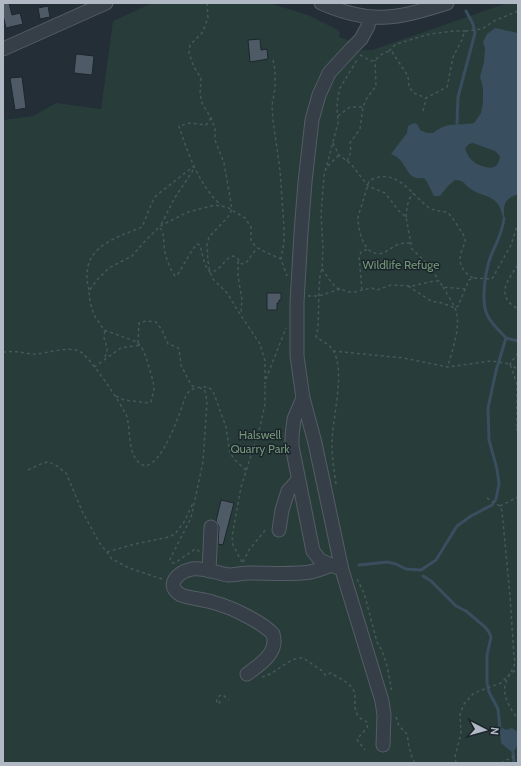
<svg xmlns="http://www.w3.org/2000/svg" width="521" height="766" font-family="Cabin,sans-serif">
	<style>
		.green { fill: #283c3a }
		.water { fill: #394e5f; fill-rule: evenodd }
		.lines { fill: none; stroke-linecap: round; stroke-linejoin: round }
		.stream { stroke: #394e5f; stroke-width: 3 }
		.building { fill: #4e5a66; stroke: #1d262e }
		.minor-casing { stroke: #545d65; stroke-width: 15 }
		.path { stroke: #465859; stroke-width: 1.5; stroke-dasharray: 3 3; stroke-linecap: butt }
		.minor { stroke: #363f48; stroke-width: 13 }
		.labels { text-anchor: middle; stroke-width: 3; stroke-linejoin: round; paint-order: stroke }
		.park-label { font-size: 12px; fill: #719776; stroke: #1c242c }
	</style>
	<rect width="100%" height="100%" fill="#232e37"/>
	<!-- green -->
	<path class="green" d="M 152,3 L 269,3 L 308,15 L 338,30 L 340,32 L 339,37 L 348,40 L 352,48 L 358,52 L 362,50 L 372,50 L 507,3 L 518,3 L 518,763 L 3,763 L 3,120 L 33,116 L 56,103 L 101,109 L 113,21 Z"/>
	<!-- water -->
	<path class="water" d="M 495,28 L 518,33 L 518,194 C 503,200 504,204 504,218 C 501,214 501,208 498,204 C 490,194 480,196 471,189 C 464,185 465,180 455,180 L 448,186 L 440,196 L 434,196 L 427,182 L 424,178 C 421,178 417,179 414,177 C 405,173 406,160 391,154 L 407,133 L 408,126 L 414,123 L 418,125 L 420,130 L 427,133 L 433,133 C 448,121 458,126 474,123 L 481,113 L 483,102 L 483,88 L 480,77 L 484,62 L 485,49 L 483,42 L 487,34 ZM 473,143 L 495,151 L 500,156 C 499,167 493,170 482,166 C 479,165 476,164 474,162 C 469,158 467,154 465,148 L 469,144 Z
		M 503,728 L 506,730 L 512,728 L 518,732 L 518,745 L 513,753 L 501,743 L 500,729 Z"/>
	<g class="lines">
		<!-- stream -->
		<path class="stream" d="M 457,123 L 458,97 L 475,33 L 473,24 L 466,11
			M 504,218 C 503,231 497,242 492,253 C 486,267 482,293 485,308 C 487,320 498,329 506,338
			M 359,565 L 387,562 L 396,564 L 406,569 L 421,570 L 436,560 L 457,526 L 471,516 L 492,505 L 496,499 L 499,484 L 497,469 L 489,440 L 488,408 L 496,371 L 506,338 L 518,341
			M 423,576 L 431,581 L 456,606 L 466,611 L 485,627 L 489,632 L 491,637 L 487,655 L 487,683 L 489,692 L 498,709 L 500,729
			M 513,753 L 514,763"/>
	</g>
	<!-- building -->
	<path class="building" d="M 3,3 L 9,3 L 12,15 L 20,13 L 23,24 L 6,28 L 3,15 Z
		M 48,6 L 50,17 L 40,19 L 38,8 Z
		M 260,39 L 261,50 L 267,49 L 268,59 L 250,62 L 248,40 Z
		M 76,54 L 94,56 L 92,75 L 74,73 Z
		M 22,77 L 26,108 L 15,110 L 10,78 Z
		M 267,293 L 281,293 L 281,300 L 279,300 L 279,303 L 277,303 L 277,310 L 267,310 Z
		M 221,500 L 234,503 L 223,545 L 218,544 L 219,527 L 216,521 Z"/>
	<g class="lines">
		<!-- minor casing -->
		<g class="minor-casing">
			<path id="minor" d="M 321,3 C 371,25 396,19 447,3
				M 369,18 L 368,26 L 361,39 L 352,48 L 329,73 L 319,95 L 312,120 L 305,182 L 301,233 L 297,302 L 297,356 L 303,398 L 315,443 L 342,570 L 382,701 L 384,715 L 383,745
				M 3,49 L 106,3
				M 303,398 L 294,419 L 292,436 L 292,446 L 313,551 L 320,560 L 336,567
				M 279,530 L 282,510 L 288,491 L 298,480
				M 209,571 L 211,527
				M 247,674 C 259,665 279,653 273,634 C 262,622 231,607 215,603 C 204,599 192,599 181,595 C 164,585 178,572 192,569 C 203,567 216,573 228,575 C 235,575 242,573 249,573 C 269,573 291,575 310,572 C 317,571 324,568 331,565"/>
		</g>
		<!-- path -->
		<path class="path" d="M 207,3 L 208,18 L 205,26 L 202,33 L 190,45 L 189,53 L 194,67 L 201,78 L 200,94 L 202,103 L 211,118 L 215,128 L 215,140 L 224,163 L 232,209 L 228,217 L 209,237 L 207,245 L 208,261 L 210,272 L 213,279 L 228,294 L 236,308 L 260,344 L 265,361 L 265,384
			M 389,51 L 396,44 L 430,34 L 454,31 L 466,31
			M 360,55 L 371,61 L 375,60 C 380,56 385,50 392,52 L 408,76 L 409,87 L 414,93 L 426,98 L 447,87 L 453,57 L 462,40 L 464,33 L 466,31 L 482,29 L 494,21 L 518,11
			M 273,60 L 275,70 L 275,88 L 272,106 L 273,121 L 280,170 L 284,227 L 284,242 L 281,259 L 287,276
			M 423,111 L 426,98
			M 338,116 L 350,107 L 363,107
			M 211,118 L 206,125 L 190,123 L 179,126 C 187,152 200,187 221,205
			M 333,143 L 339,155 L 351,164 L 368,186 L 385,193 L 399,211 L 406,217 L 412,249 L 430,266 L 439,281
			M 347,161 L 351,152 L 350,143 L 360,129 L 363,107 L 367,98 L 376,86 L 375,60
			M 328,166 L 339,155
			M 406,217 C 407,209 407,199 414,193
			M 160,228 C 165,232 163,245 165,252 C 167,260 170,269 175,276 L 178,274 L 193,249 L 197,244 L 200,245 L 205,265 L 210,272 C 222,271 223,259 233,256 L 237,258 L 242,264 L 246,263 L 257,248
			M 410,243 C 405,243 401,243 397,245 C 392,247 388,251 383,253 C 364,258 358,231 358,217 L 369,181 C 395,166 410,193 428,207 C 435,212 441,210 448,213 C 451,215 464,235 465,238 C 466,243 463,246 462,250 C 457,262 462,272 473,278
			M 238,261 L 238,276 L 242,300 L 241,314
			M 518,265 C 507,281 495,296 518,309
			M 322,269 L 331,282 L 337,288 L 349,292 L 355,292 L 362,290 L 372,288 L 377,290 L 391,285 L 412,286 L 434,281 L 439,281 L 443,287 L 465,289
			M 408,286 L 431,301 L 442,303 L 455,308 L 458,306 L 469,280 L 473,278 L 492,279 L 511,245 L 518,223
			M 443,287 C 447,294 454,304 456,311 C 461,328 452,350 448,366
			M 89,290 C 78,249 112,239 142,227 L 154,198 L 157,195 L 194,166 L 192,172 L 174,199 L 161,225
			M 362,290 L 359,257 L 361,252 L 368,249
			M 308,296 L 319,296 L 340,289
			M 105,331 C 101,342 111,344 105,357
			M 138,343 L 139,323 L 146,321 L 156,322 L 162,330 L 168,344 L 177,347 L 179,349 L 181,365 L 191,385 L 196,388
			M 333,351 L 403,358 L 448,367 L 491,361 L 510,364 L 517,384 L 517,429
			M 3,352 C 8,352 13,351 18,352 C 23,352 28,354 33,354 C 46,354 67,346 79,351 C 89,355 123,406 127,417 C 131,432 127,460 145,466 C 164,463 180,412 186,395 C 192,387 199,387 208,387 L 213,391 L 226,427 L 230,453 L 235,460 L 247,471
			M 518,353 L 510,364 L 518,370
			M 94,367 L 121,348 L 140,345
			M 266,379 L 286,328
			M 116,396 L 124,400 L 149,403 L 151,402 L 154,389 L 153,381 L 146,357 L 142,348 L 137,342 L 104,330 L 94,315 L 90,302 L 89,291 L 96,281 L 109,268 L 132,256 L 146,240 L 160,226 L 188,212 L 215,205 L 227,207 L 245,218 L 251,227 L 251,240 L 255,246 L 261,250 L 281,259
			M 517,428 L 518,439
			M 28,470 L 43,463 L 49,462 L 57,466 L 66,473 L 83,513 L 99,542 L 112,559 L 129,568 L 162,579
			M 336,484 C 334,471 332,457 332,444 C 332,418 346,372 333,350 C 329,344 322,341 316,337 L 318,328 L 319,291 L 320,275 L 322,269 L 323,247 L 321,214 L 324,176 L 338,123 L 337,105 L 338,96 L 340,88 L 357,60
			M 487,498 L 500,506 L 502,511 L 510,596 L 514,656 L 515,662 C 514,669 508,675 506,682 C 501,695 511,710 518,719
			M 500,506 L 518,497
			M 107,552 L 135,544 L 169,537 L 175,534 L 184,522 L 193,503
			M 199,552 L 198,550 L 195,549 L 175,563 L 172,563 L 170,559 L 191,518 L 203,462 L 207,401 L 205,391 L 199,387
			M 242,562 L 233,545 L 232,537 L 241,487 L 260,427 L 265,404 L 265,385
			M 243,562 L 249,550 L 267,528
			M 357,579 L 364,593 L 377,642 C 387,657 389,676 392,693
			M 262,677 C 278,673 288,657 303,658 L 324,672 L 325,675 L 331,673 C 340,679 355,684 355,697 C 355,704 354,709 358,716 C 360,719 365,720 368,723 L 367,728 L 357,739 L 358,741 L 365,750
			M 220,701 L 219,704 L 217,703 C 216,699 218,695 223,695 L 229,700
			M 396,717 L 399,726 L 407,734 L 409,747 L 412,757 L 415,763
			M 456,763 L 455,757 L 461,733 L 460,714 L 464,704 L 474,693 L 501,683 L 511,673 L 518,669
			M 501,763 L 518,754"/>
		<!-- minor -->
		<use href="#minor" class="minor"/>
	</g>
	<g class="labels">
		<!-- park labels -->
		<g class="park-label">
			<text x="401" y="269">Wildlife Refuge</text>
			<text x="260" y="439">Halswell<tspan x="260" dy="14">Quarry Park</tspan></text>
		</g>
	</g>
	<!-- border -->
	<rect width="521" height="766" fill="none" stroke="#b1bac4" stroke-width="8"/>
	<!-- north arrow -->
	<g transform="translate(485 730) rotate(96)" stroke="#1c242c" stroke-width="3" paint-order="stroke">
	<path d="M0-3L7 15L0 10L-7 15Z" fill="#b1bac4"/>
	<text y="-6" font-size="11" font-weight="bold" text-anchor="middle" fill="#b1bac4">N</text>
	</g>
</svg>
